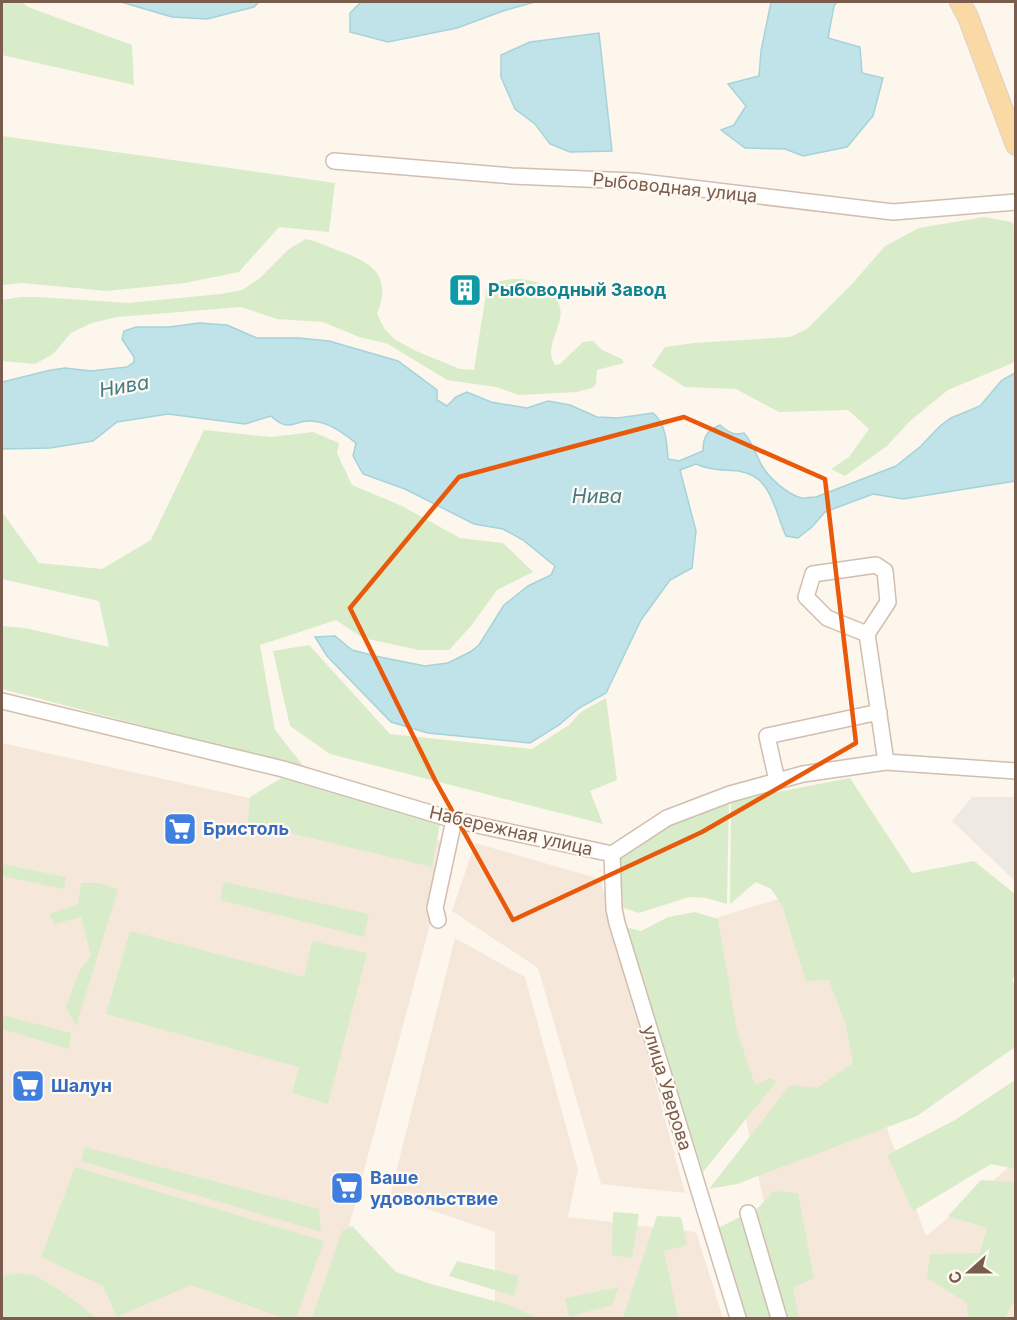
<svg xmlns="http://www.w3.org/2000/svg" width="1017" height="1320" font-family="Inter,sans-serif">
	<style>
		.residential { fill: #f5e8da }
		.industrial { fill: #efe9e4 }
		.green { fill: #d8ecc9 }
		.water { fill: #bfe3e8; stroke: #a5d3da; stroke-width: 1.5 }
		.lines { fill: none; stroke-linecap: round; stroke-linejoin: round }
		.minor-casing { stroke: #d1beb0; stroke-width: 18 }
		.major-casing { stroke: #dad1cd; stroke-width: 22 }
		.minor { stroke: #fff; stroke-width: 15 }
		.major { stroke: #fbd9a5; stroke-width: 20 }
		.marked { fill: none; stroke: #e8590c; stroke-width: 4.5; stroke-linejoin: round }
		.labels { text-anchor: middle; stroke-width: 4.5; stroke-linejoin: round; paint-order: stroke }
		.street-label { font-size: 18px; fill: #7a5c4d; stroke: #fffaf3 }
		.culture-label { font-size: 18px; font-weight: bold; fill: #0d838f; stroke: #fffaf3; text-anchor: start }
		.shop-label { font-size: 18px; font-weight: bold; fill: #366cbe; stroke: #fffaf3; text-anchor: start }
		.water-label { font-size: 20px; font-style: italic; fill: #437c86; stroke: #fffaf3 }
	</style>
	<rect width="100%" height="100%" fill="#fdf6ec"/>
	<!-- residential -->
	<path class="residential" d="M 2,743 L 452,843 L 348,1230 L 352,1318 L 2,1318 Z
		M 475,843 L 600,879 L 685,1193 L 601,1184 L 538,968 L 452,911 Z
		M 801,892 L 926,1236 L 1015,1162 L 1015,1318 L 789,1318 L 703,922 Z
		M 455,938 L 525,977 L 578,1170 L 568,1217 L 696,1232 L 723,1318 L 495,1318 L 495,1232 L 390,1196 Z"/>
	<!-- industrial -->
	<path class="industrial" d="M 972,797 L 1015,797 L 1015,881 L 952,821 Z"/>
	<!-- green -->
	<path class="green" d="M 2,2 L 22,2 L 28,7 L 132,45 L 134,85 L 2,55 Z
		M 2,136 L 335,183 L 329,232 L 279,227 L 239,272 L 185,283 L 107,291 L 22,283 L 2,285 Z
		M 984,217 L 1012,222 L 1015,228 L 1015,362 L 948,390 L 910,421 L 887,446 L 845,476 L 831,469 L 849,457 L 869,429 L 848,410 L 779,412 L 736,389 L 685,387 L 652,366 L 665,347 L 694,343 L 790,337 L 807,329 L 852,284 L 885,246 L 919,228 Z
		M 306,239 C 319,242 329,247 342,252 C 374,263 392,278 377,314 L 385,330 L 396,340 L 416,351 L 460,369 L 474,370 L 487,287 C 502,279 515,277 532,281 C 549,285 564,301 560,319 C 557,334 545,350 555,365 L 560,364 L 583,342 L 593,341 L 602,350 L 622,359 L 624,363 L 597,370 L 596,384 L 592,388 L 577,392 L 519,395 L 496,387 L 447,380 L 388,344 L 359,337 L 323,322 L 277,319 L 241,307 L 117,317 L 92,323 L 71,333 L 53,354 L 35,364 L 2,361 L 2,300 L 20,297 L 39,297 L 128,303 L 221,294 L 242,290 L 260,278 L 289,249 Z
		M 204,430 L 271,437 L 313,432 L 339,443 L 337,453 L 352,485 L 402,506 L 460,538 L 503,543 L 533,572 L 497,590 L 471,626 L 449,650 L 419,650 L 363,638 L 336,620 L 260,645 L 275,730 L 305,768 L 2,689 L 2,626 L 25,628 L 109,647 L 99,601 L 2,579 L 2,512 L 39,563 L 102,569 L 151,540 Z
		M 309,645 L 390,734 L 532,749 L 569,725 L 581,712 L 606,698 L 617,780 L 590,791 L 603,824 L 330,754 L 290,726 L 273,651 Z
		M 285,776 L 440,823 L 432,867 L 248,823 L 250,797 Z
		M 850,778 L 912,873 L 974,861 L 1015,894 L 1016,972 L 1012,981 L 1016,985 L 1015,1047 L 917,1116 L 737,1184 L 709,1189 L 790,1085 L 817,1088 L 853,1063 L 846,1026 L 829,980 L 806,981 L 782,905 L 771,889 L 756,882 L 730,904 L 731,801 Z
		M 729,801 L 727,904 L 706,898 L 689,897 L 639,913 L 621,907 L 618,859 L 691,812 Z
		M 2,864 L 66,877 L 64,889 L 2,876 Z
		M 224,882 L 369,914 L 364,937 L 220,900 Z
		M 81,883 L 99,883 L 118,889 L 76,1026 L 66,1007 L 79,972 L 91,956 L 81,917 L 54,924 L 49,914 L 78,904 Z
		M 695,912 L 718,919 L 737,1031 L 755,1085 L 771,1078 L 776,1082 L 703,1172 L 625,927 L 641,931 L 668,917 Z
		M 130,931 L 304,977 L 312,941 L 367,953 L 328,1104 L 292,1093 L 299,1067 L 106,1014 Z
		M 2,1015 L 71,1033 L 69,1049 L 2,1029 Z
		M 1015,1080 L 1015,1169 L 991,1164 L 913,1211 L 887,1155 L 955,1120 Z
		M 85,1147 L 319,1209 L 321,1232 L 81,1161 Z
		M 75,1167 L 324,1241 L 296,1318 L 283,1318 L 191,1285 L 117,1317 L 103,1286 L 41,1257 Z
		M 981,1180 L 1015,1182 L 1015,1308 L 1012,1304 L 1005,1318 L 968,1318 L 967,1303 L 927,1278 L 930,1254 L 980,1253 L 987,1228 L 948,1216 Z
		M 774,1191 L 798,1193 L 814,1278 L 793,1288 L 799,1318 L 786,1318 L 754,1212 Z
		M 613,1212 L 639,1214 L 632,1258 L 612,1255 Z
		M 657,1216 L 681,1217 L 687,1245 L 664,1251 L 678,1318 L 623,1318 Z
		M 742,1216 L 772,1318 L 745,1318 L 716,1229 Z
		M 352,1226 L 396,1272 L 431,1284 L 505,1304 L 536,1317 L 536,1318 L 312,1318 L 342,1231 Z
		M 457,1261 L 519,1276 L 514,1296 L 449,1276 Z
		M 18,1273 C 22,1274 28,1274 32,1275 C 48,1281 84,1306 95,1318 L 2,1318 L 2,1276 Z
		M 619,1287 L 612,1305 L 569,1317 L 565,1298 Z"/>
	<!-- water -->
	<path class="water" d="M 121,2 L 259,2 L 254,7 L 207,19 L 172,17 Z
		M 361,2 L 535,2 L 503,11 L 457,28 L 388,42 L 350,32 L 350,13 Z
		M 771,2 L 837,2 L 834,6 L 828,38 L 860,47 L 862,73 L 883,78 L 873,116 L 847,147 L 803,156 L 785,149 L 745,148 L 721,130 L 734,125 L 746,106 L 728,84 L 759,76 L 761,51 Z
		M 599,33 L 612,151 L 570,152 L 550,144 L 535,124 L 515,109 L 501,77 L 501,55 L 530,42 Z
		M 199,323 L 227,325 L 257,338 L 299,338 L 329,341 L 398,361 L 437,390 L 437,400 L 447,406 L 456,397 L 467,392 L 491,402 L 527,408 L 548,401 L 570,405 L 597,417 L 618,418 L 653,413 C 666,423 667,444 668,459 L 679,461 L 703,451 C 703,436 707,431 720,425 C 728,432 734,436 744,433 C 753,443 756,455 762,466 C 769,478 788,495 802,498 C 806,498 812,497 816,497 L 896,466 L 921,446 L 940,426 L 951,418 L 980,406 L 1002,380 L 1015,373 L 1015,481 L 903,499 L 873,494 L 825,512 L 812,527 L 798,538 L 786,536 C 774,510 772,475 738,471 C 724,470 709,470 696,464 L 680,470 L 696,531 L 692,568 L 670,580 L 641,620 L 606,693 L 579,708 L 559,725 L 530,743 L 428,733 L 391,722 L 327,656 L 315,637 L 335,636 L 352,650 L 375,656 L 425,666 L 448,663 L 470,652 L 479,645 L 504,605 L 528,586 L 551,575 L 555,566 L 523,540 L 503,529 L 474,524 L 405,489 L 363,474 L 353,456 L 356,443 C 343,433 328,421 310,421 C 292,421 289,433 271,416 L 245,424 L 168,414 L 117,422 L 93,441 L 50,448 L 2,449 L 2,382 L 51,370 L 65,368 L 91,371 L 127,367 L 134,362 L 134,357 L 122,339 L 124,331 L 136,327 L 169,327 Z"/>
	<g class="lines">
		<!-- minor casing -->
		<g class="minor-casing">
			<path id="minor" d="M 334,161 L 512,176 L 634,181 L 893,212 L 1016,202
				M 867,634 L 888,602 L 885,571 L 876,565 L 813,574 L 806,597 L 827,618 L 867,634 L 886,762
				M 2,701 L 283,769 L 454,820 L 612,854 L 667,818 L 730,794 L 803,774 L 886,762 L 1016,771
				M 777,781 L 767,736 L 879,712
				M 612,854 L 614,909 L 617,923 L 738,1318
				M 438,920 L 435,908 L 454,820
				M 748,1213 L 779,1318"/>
		</g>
		<!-- major casing -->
		<g class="major-casing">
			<path id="major" d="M 960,2 L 968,17 L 1016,145"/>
		</g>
		<!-- minor -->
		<use href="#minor" class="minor"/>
		<!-- major -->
		<use href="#major" class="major"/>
	</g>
	<!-- marked area -->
	<path class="marked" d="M 684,417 L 825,479 L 856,743 L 702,832 L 513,920 L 435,780 L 350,608 L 459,477 Z"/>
	<!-- icons -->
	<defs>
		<g id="building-square" transform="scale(1.725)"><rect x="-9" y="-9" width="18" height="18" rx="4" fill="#0f9aa8" stroke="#fffaf3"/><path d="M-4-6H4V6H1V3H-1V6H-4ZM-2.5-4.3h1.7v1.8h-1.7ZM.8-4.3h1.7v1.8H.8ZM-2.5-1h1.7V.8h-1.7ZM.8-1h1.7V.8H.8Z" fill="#fff"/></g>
		<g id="supermarket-square" transform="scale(1.725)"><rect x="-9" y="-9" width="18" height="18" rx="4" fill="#3f7fe0" stroke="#fffaf3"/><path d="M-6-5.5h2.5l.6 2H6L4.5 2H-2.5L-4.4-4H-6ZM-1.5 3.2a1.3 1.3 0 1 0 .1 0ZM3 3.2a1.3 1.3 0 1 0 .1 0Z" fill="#fff"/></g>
	</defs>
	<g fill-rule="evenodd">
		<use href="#building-square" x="465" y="290"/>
		<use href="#supermarket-square" x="180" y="829"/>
		<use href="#supermarket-square" x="28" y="1086"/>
		<use href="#supermarket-square" x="347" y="1188"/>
	</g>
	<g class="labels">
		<!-- street labels -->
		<g class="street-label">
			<text transform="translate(675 188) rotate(6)" y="6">Рыбоводная улица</text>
			<text transform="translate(511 831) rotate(13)" y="6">Набережная улица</text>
			<text transform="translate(667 1088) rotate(73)" y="6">улица Уверова</text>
		</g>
		<!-- culture labels -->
		<g class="culture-label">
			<text x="488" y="296">Рыбоводный Завод</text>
		</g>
		<!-- shop labels -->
		<g class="shop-label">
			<text x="203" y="835">Бристоль</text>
			<text x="51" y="1092">Шалун</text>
			<text x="370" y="1184">Ваше<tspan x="370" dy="21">удовольствие</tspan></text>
		</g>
		<!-- water labels -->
		<g class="water-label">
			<text transform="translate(124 386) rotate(-10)" y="7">Нива</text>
			<text x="597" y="503">Нива</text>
		</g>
	</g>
	<!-- border -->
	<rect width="1017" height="1320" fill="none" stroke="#7a5c4d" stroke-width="6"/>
	<!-- north arrow -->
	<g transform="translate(969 1272) rotate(249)" stroke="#fffaf3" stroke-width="4.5" paint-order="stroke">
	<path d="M0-4.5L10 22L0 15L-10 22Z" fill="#7a5c4d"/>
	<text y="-9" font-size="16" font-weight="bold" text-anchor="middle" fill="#7a5c4d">С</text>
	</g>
</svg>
